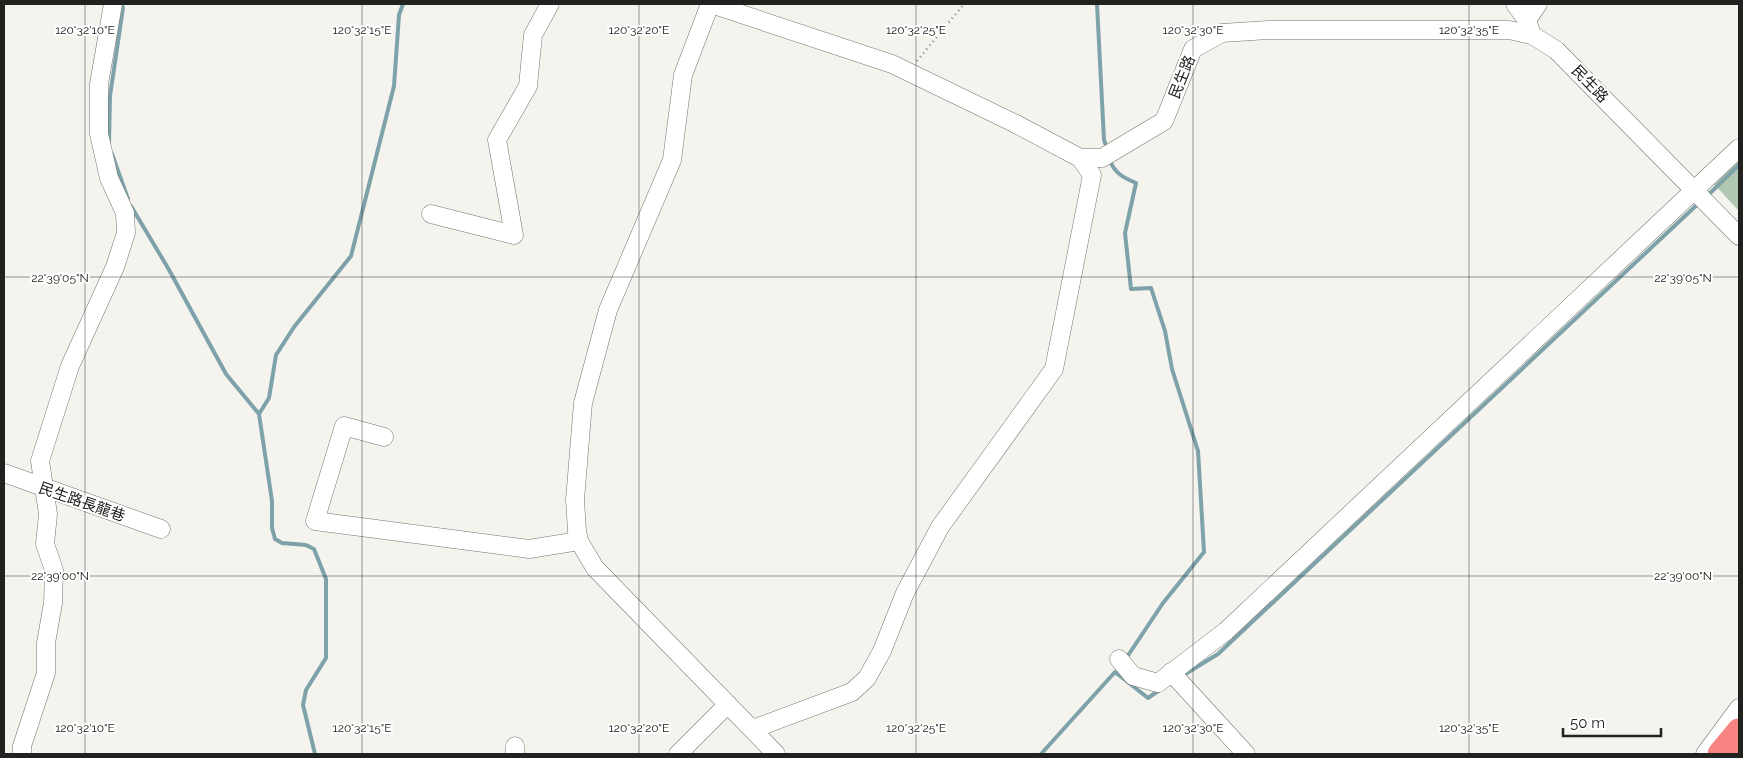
<svg xmlns="http://www.w3.org/2000/svg" width="1743" height="758" font-family="Raleway,'Noto Sans TC',sans-serif">
	<style>
		.forest { fill: #b0c8b2 }
		.lines { fill: none; stroke-linecap: round; stroke-linejoin: round }
		.stream { stroke: #7ea2a9; stroke-width: 4 }
		.minor-casing { stroke: #767470; stroke-width: 19 }
		.highway-casing { stroke: #ac6160; stroke-width: 26 }
		.path { stroke: #868582; stroke-width: 2.5; stroke-dasharray: 1 4; stroke-linecap: butt }
		.minor { stroke: #fff; stroke-width: 18 }
		.highway { stroke: #f78483; stroke-width: 25 }
		.ticks { fill: none; stroke: #21211f; stroke-width: 1; stroke-opacity: 0.45 }
		.labels { text-anchor: middle; stroke-width: 4; stroke-linejoin: round; paint-order: stroke }
		.street-label { font-size: 15px; fill: #21211f; stroke: #fff }
		.ticks-label { font-size: 12px; text-anchor: middle; fill: #21211f; stroke: #fff; stroke-width: 4; stroke-linejoin: round; paint-order: stroke }
	</style>
	<rect width="100%" height="100%" fill="#f5f3ee"/>
	<!-- forest -->
	<path class="forest" d="M 1739,157 L 1739,211 L 1712,182 Z"/>
	<g class="lines">
		<!-- stream -->
		<path class="stream" d="M 1097,4 L 1104,140 L 1107,148
			M 109,143 L 110,96 L 123,8 L 121,4
			M 112,154 L 128,199
			M 1110,160 C 1114,173 1124,178 1136,183 L 1125,233 L 1131,289 L 1151,288 L 1165,331 L 1172,369 L 1198,451 L 1204,552 L 1163,603 L 1127,657
			M 1707,196 L 1739,165
			M 131,206 L 168,268 L 226,374 L 259,414
			M 1182,676 L 1218,654 L 1700,202
			M 315,754 L 303,705 L 306,690 L 326,658 L 326,579 L 314,549 L 306,545 L 282,543 L 275,539 L 272,528 L 272,501 L 259,414 L 269,398 L 276,355 L 294,327 L 351,256 L 394,86 L 399,15 L 403,4
			M 1041,754 L 1115,672 L 1148,698 L 1161,689"/>
		<!-- minor casing -->
		<g class="minor-casing">
			<path id="minor" d="M 710,4 L 683,75 L 672,160 L 608,310 L 583,403 L 575,500 L 577,531 L 579,541 L 595,568 L 776,754
				M 711,4 L 892,64 L 1014,123 L 1080,158 L 1102,158 L 1164,121 L 1193,49 L 1222,33 L 1268,30 L 1509,30 L 1532,35 L 1556,50 L 1739,236
				M 1515,4 L 1527,20 L 1532,35
				M 1527,20 L 1538,4
				M 431,214 L 514,235 L 497,140 L 528,86 L 533,35 L 550,4
				M 384,437 L 344,426 L 315,521 L 529,549 L 579,541
				M 4,473 L 161,529
				M 1119,659 L 1133,676 L 1158,683 L 1226,631 L 1739,148
				M 1171,672 L 1246,754
				M 753,729 L 852,692 L 867,678 L 882,651 L 905,593 L 940,527 L 1054,369 L 1092,175 L 1080,158
				M 515,746 L 515,754
				M 22,754 L 22,746 L 46,673 L 46,643 L 53,603 L 54,570 L 45,544 L 48,514 L 40,461 L 70,366 L 115,267 L 126,233 L 125,213 L 109,178 L 99,134 L 99,84 L 113,4
				M 678,754 L 728,704
				M 1705,754 L 1739,708"/>
		</g>
		<!-- highway casing -->
		<g class="highway-casing">
			<path id="highway" d="M 1720,754 L 1739,731"/>
		</g>
		<!-- path -->
		<path class="path" d="M 917,61 L 964,4"/>
		<!-- minor -->
		<use href="#minor" class="minor"/>
		<!-- highway -->
		<use href="#highway" class="highway"/>
	</g>
	<!-- ticks -->
	<path class="ticks" d="M 85,4 L 85,754M 362,4 L 362,754M 639,4 L 639,754M 916,4 L 916,754M 1193,4 L 1193,754M 1469,4 L 1469,754M 4,277 L 1739,277M 4,576 L 1739,576"/>
	<g class="labels">
		<!-- street labels -->
		<g class="street-label">
			<text transform="translate(1182 77) rotate(-68)" y="5">民生路</text>
			<text transform="translate(1590 84) rotate(46)" y="5">民生路</text>
			<text transform="translate(82 502) rotate(19)" y="5">民生路長龍巷</text>
		</g>
	</g>
	<g class="ticks-label">
		<text x="85" y="34">120°32'10"E</text>
		<text x="362" y="34">120°32'15"E</text>
		<text x="639" y="34">120°32'20"E</text>
		<text x="916" y="34">120°32'25"E</text>
		<text x="1193" y="34">120°32'30"E</text>
		<text x="1469" y="34">120°32'35"E</text>
		<text x="60" y="282">22°39'05"N</text>
		<text x="1683" y="282">22°39'05"N</text>
		<text x="60" y="580">22°39'00"N</text>
		<text x="1683" y="580">22°39'00"N</text>
		<text x="85" y="732">120°32'10"E</text>
		<text x="362" y="732">120°32'15"E</text>
		<text x="639" y="732">120°32'20"E</text>
		<text x="916" y="732">120°32'25"E</text>
		<text x="1193" y="732">120°32'30"E</text>
		<text x="1469" y="732">120°32'35"E</text>
	</g>
	<!-- border -->
	<rect width="1743" height="758" fill="none" stroke="#21211f" stroke-width="10"/>
	<!-- scale -->
	<path d="M1563 728v8h98v-8" fill="none" stroke="#21211f" stroke-width="2.5"/>
	<text x="1570" y="728" font-size="15" fill="#21211f" stroke="#ffffff" stroke-width="4" paint-order="stroke">50 m</text>
</svg>
